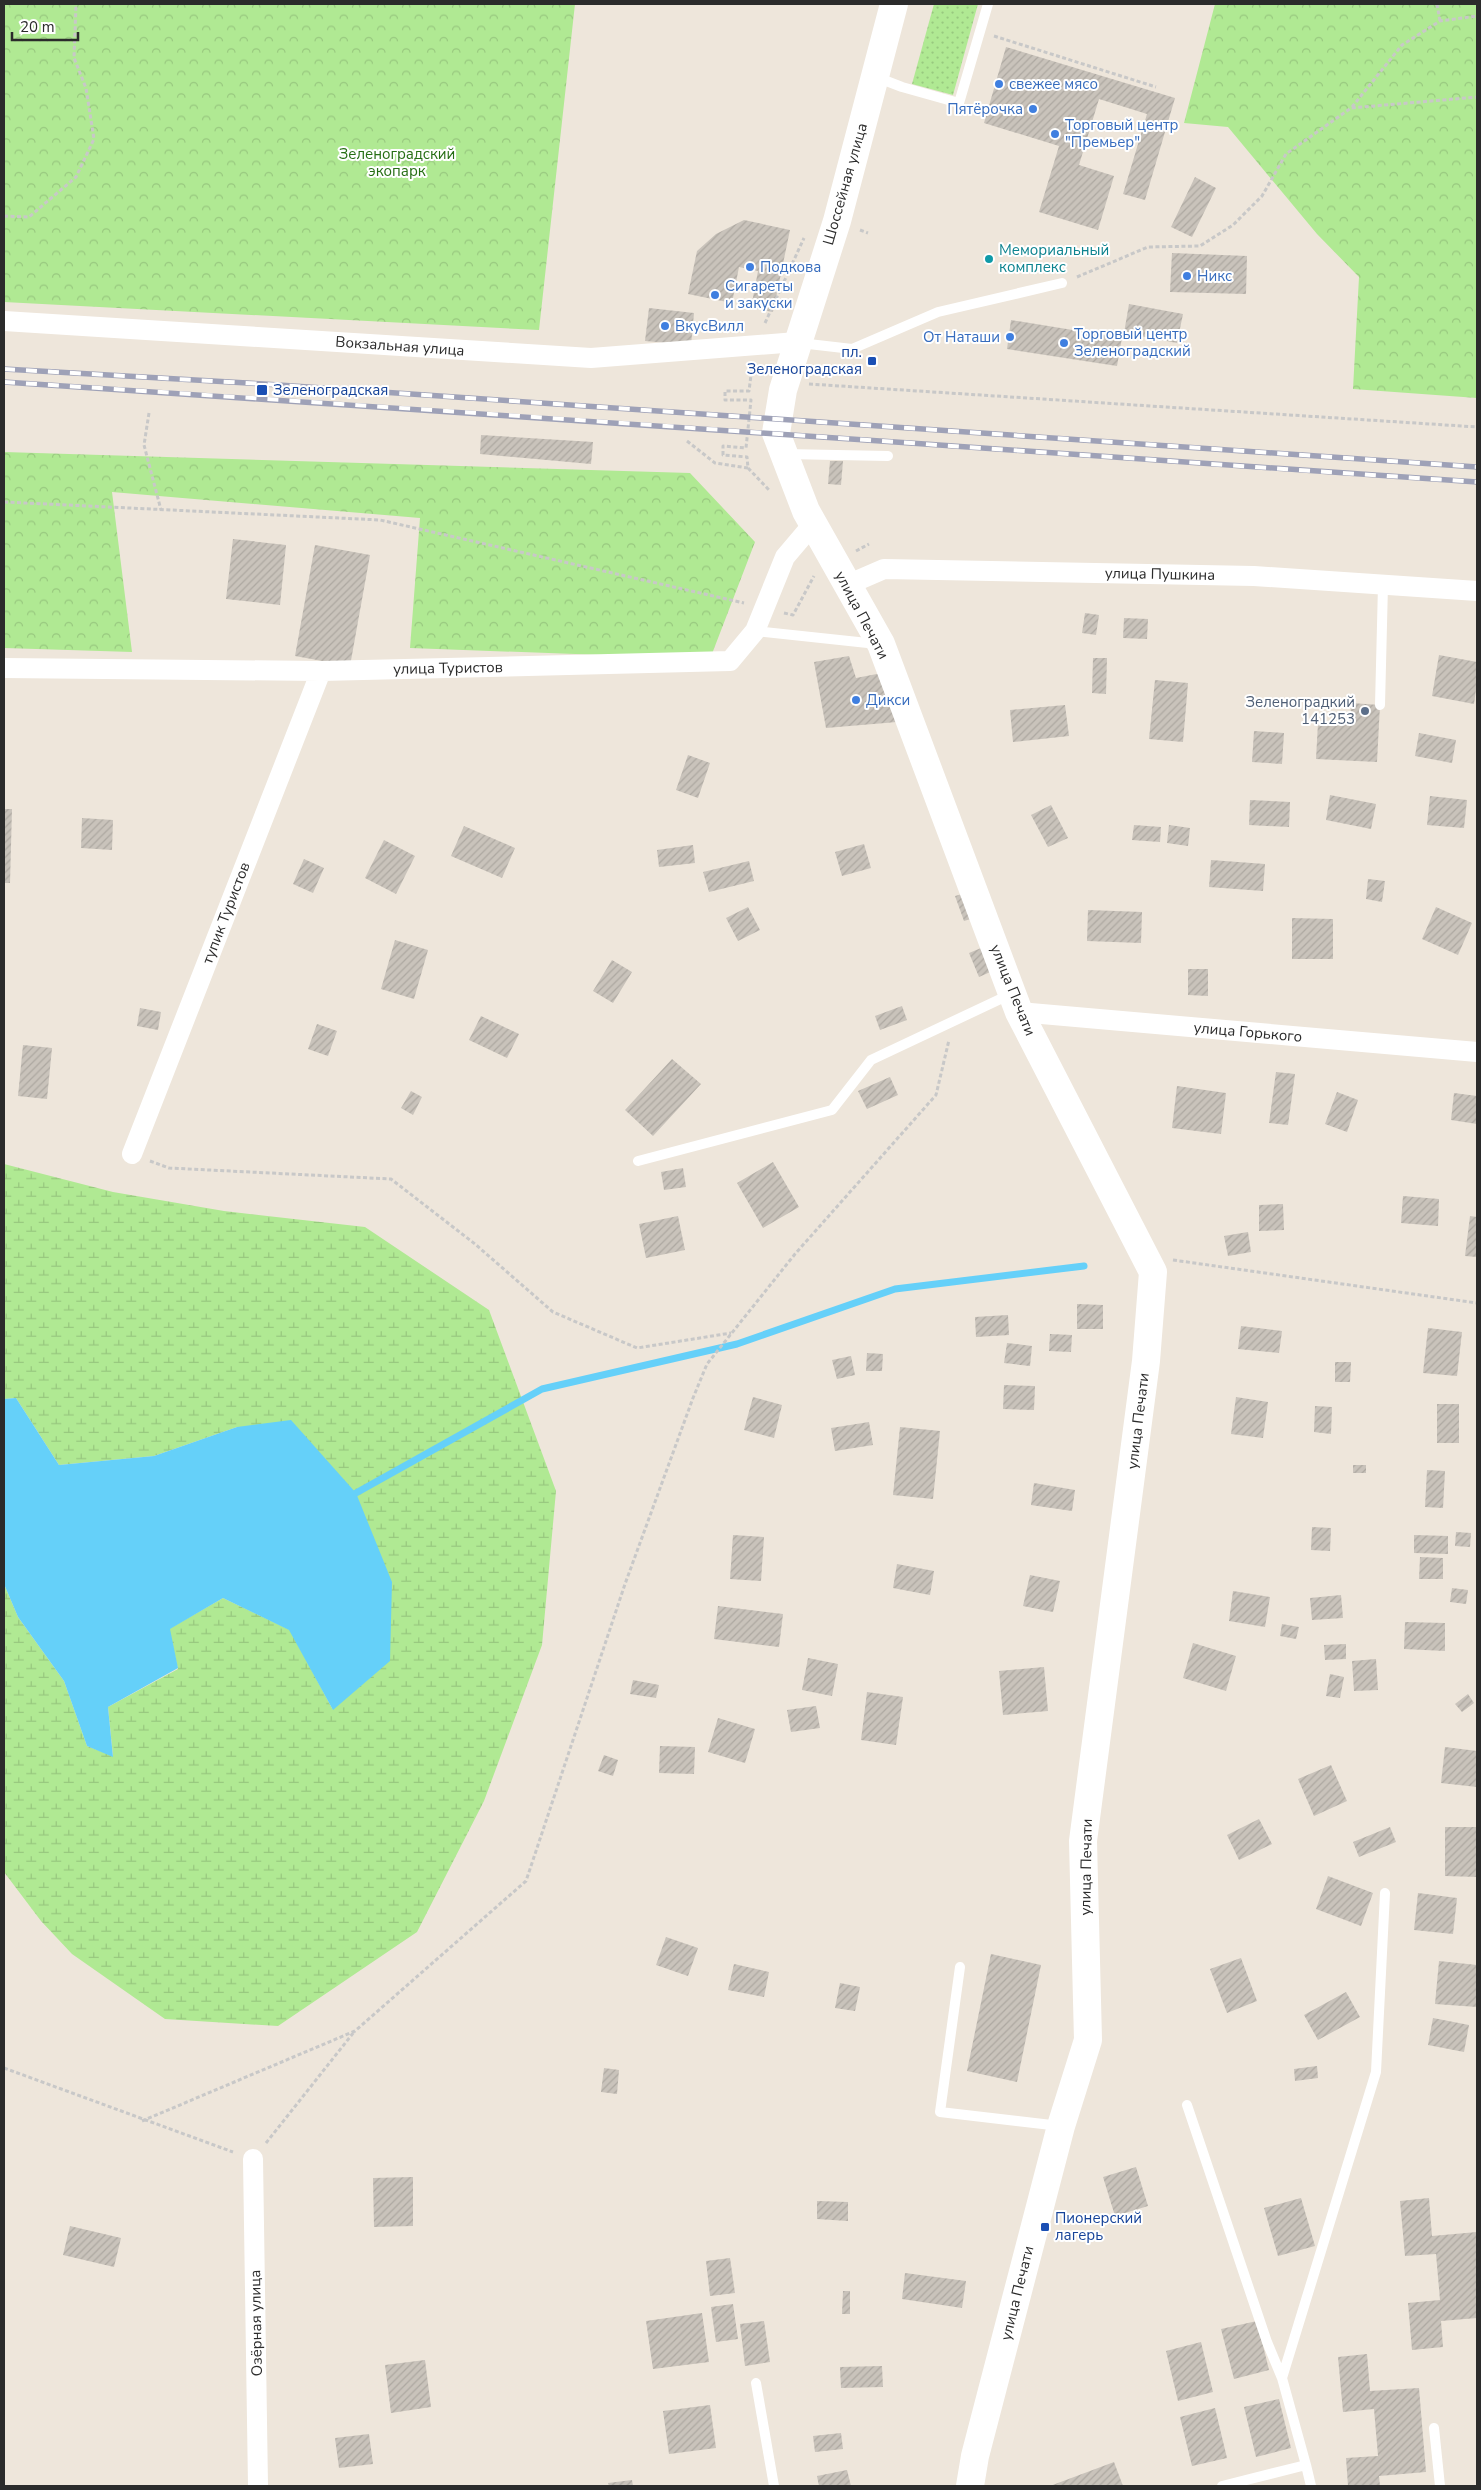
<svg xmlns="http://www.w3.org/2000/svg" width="1481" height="2490" font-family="'Nunito Sans',sans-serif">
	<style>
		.green { fill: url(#green-dots) }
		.forest { fill: url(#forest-crowns) }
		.wetland { fill: url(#wetland-marsh) }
		.water { fill: #65d0f9 }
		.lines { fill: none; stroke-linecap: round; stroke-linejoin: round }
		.stream { stroke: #65d0f9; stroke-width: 7 }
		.building { fill: url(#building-hatch) }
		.path { stroke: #c8c8c8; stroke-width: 3; stroke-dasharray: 4 2.5; stroke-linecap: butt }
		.lane { stroke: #fff; stroke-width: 10 }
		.street { stroke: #fff; stroke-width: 20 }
		.secondary { stroke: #fff; stroke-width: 28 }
		.rail-casing { stroke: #9ea1b7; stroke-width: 5.5 }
		.rail { stroke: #fff; stroke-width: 4; stroke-dasharray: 11; stroke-linecap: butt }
		.shop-dot { fill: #3f7fe0; stroke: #fff; stroke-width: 2 }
		.culture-dot { fill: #0f9aa8; stroke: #fff; stroke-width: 2 }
		.transit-dot { fill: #1a4fb4; stroke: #fff; stroke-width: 2 }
		.service-dot { fill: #5c6f8a; stroke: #fff; stroke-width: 2 }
		.labels { text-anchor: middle; stroke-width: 4; stroke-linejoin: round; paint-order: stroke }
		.shop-label { font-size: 15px; fill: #366cbe; stroke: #fff; text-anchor: start }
		.park-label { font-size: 15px; fill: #266e14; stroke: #fff }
		.street-label { font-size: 15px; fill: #2b2b2b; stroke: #fff }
		.culture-label { font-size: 15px; fill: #0d838f; stroke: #fff; text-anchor: start }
		.transit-label { font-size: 15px; fill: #164399; stroke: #fff; text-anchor: start }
		.service-label { font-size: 15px; fill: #4e5e75; stroke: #fff; text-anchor: end }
	</style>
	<defs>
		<pattern id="green-dots" width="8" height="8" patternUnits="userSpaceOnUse" patternTransform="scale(1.25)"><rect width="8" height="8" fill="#b0e993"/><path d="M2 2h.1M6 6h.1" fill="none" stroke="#98c87f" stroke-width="1.8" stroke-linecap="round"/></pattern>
		<pattern id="forest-crowns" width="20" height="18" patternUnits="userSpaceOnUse" patternTransform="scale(1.25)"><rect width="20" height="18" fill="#b0e993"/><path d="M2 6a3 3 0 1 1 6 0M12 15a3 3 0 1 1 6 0" fill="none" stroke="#98c87f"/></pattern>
		<pattern id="wetland-marsh" width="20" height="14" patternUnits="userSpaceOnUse" patternTransform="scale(1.25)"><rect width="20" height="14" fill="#b0e993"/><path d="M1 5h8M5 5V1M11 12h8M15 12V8" fill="none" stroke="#98c87f"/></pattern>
		<pattern id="building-hatch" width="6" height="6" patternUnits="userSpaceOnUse" patternTransform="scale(1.25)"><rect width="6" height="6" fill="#c9c3bb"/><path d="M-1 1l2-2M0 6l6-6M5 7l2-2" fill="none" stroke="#ada8a1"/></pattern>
	</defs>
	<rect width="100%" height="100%" fill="#eee6db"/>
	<!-- green -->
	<path class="green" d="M 934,4 L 978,4 L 953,95 L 912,84 Z"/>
	<!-- forest -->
	<path class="forest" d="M 4,4 L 575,4 L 539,330 L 4,302 Z
		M 1215,4 L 1477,4 L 1477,398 L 1353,389 L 1359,277 L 1317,234 L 1228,127 L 1184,123 Z
		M 4,452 L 690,473 L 755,542 L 710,659 L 410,648 L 420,518 L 112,492 L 132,652 L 4,648 Z"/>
	<!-- wetland -->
	<path class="wetland" d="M 4,1164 L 113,1192 L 224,1211 L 365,1227 L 489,1310 L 556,1491 L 542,1645 L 484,1801 L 417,1932 L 278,2026 L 165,2019 L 72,1954 L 41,1921 L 4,1872 L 4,1584 L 18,1617 L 64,1681 L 87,1746 L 113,1756 L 108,1707 L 178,1669 L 169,1629 L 223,1598 L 290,1630 L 333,1710 L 237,1427 L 154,1456 L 59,1465 L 16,1398 L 4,1399 Z"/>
	<!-- water -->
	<path class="water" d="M 16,1398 L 59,1465 L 154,1456 L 237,1427 L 291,1420 L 356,1493 L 392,1582 L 390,1661 L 333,1710 L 289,1630 L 223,1598 L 170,1629 L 178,1668 L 108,1707 L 113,1757 L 87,1746 L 64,1681 L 18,1617 L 4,1584 L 4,1399 Z"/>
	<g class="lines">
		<!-- stream -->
		<path class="stream" d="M 356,1493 L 542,1389 L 737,1344 L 895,1289 L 1084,1266"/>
	</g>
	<!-- building -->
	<path class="building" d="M 1006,47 L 1175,98 L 1145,200 L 1123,194 L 1147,114 L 1099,99 L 1079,165 L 1114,176 L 1098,230 L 1039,212 L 1059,146 L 984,123 Z
		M 1195,177 L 1216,188 L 1192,237 L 1171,227 Z
		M 744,220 L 790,230 L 773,312 L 751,308 L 758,271 L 739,267 L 732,303 L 688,294 L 697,251 L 716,234 Z
		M 1172,253 L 1247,256 L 1246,294 L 1170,292 Z
		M 1129,304 L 1183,314 L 1177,343 L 1124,333 Z
		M 649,308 L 694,313 L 691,345 L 645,341 Z
		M 1011,320 L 1122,338 L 1117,366 L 1007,349 Z
		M 481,435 L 593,442 L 591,464 L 480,454 Z
		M 830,461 L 843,461 L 841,485 L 828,484 Z
		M 233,539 L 286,545 L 280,605 L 226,599 Z
		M 315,545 L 370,555 L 350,666 L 295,656 Z
		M 1085,613 L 1099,615 L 1096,635 L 1082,633 Z
		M 1124,618 L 1148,619 L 1147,639 L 1123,638 Z
		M 1439,655 L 1477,662 L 1477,682 L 1474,704 L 1432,696 Z
		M 849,656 L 856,678 L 882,673 L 897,722 L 826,728 L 814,662 Z
		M 1093,658 L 1107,658 L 1106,694 L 1092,693 Z
		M 1155,680 L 1188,683 L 1183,742 L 1149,739 Z
		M 1351,703 L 1380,705 L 1377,762 L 1316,759 L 1318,723 L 1350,724 Z
		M 1065,705 L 1069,736 L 1013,742 L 1010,710 Z
		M 1254,731 L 1284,733 L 1282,764 L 1252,762 Z
		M 1419,733 L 1456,740 L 1452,763 L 1415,756 Z
		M 688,755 L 710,763 L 698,798 L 676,790 Z
		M 1330,795 L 1376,804 L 1371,829 L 1326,820 Z
		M 1430,796 L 1467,800 L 1464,828 L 1427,825 Z
		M 1250,800 L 1290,802 L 1289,827 L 1249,825 Z
		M 1051,805 L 1068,838 L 1048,847 L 1031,815 Z
		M 4,809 L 12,809 L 10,883 L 4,883 Z
		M 82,818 L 113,820 L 112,850 L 81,848 Z
		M 1134,825 L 1161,827 L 1160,842 L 1132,840 Z
		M 1169,825 L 1190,828 L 1188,846 L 1167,843 Z
		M 464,826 L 515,848 L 502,878 L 451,856 Z
		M 384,840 L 415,856 L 396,894 L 365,878 Z
		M 864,844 L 871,868 L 842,876 L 835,852 Z
		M 693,845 L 695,863 L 659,867 L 657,850 Z
		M 304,859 L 324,868 L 313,893 L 293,884 Z
		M 1211,860 L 1265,864 L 1263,891 L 1209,887 Z
		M 749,861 L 754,881 L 709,892 L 703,872 Z
		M 1368,879 L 1385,881 L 1382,902 L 1366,899 Z
		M 966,893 L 974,918 L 964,921 L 955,896 Z
		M 748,907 L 760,930 L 738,941 L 726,918 Z
		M 1436,907 L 1472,923 L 1458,955 L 1422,939 Z
		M 1088,910 L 1142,912 L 1141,943 L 1087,941 Z
		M 1292,918 L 1333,919 L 1333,959 L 1292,959 Z
		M 395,940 L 428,950 L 414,999 L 381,989 Z
		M 986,946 L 997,969 L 979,977 L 969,953 Z
		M 612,960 L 632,972 L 613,1003 L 593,991 Z
		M 1188,969 L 1208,969 L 1208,996 L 1188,995 Z
		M 902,1006 L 907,1020 L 880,1030 L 875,1016 Z
		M 140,1008 L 161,1012 L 158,1030 L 137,1026 Z
		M 481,1016 L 519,1034 L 507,1058 L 469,1040 Z
		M 317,1024 L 337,1031 L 328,1056 L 308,1049 Z
		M 23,1045 L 52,1048 L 47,1099 L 18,1096 Z
		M 672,1059 L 701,1084 L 653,1136 L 625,1110 Z
		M 1276,1072 L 1295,1074 L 1288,1125 L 1269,1123 Z
		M 890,1077 L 898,1095 L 867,1109 L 858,1091 Z
		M 1177,1086 L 1226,1093 L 1221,1134 L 1172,1128 Z
		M 411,1091 L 422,1097 L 413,1115 L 401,1108 Z
		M 1337,1092 L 1358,1100 L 1347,1132 L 1325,1124 Z
		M 1454,1093 L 1477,1096 L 1477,1124 L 1451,1120 Z
		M 773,1162 L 799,1207 L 763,1228 L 737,1183 Z
		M 683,1168 L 686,1187 L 664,1190 L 661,1172 Z
		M 1403,1196 L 1439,1199 L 1438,1226 L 1401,1223 Z
		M 1283,1204 L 1284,1230 L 1259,1231 L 1259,1205 Z
		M 678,1216 L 685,1250 L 646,1258 L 639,1224 Z
		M 1470,1216 L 1477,1217 L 1477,1257 L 1465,1256 Z
		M 1248,1232 L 1251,1252 L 1228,1256 L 1224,1236 Z
		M 1077,1304 L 1103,1305 L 1103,1329 L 1077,1329 Z
		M 1008,1315 L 1009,1335 L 976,1337 L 975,1317 Z
		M 1241,1326 L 1282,1331 L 1279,1353 L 1238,1349 Z
		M 1428,1328 L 1462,1332 L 1457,1376 L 1423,1373 Z
		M 1050,1334 L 1072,1335 L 1071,1352 L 1049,1351 Z
		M 1007,1343 L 1032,1346 L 1030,1366 L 1004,1363 Z
		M 867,1353 L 883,1354 L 882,1371 L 866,1371 Z
		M 851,1356 L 855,1375 L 837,1379 L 832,1360 Z
		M 1335,1362 L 1351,1362 L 1350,1382 L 1335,1382 Z
		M 1004,1385 L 1035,1386 L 1034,1410 L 1003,1409 Z
		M 753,1397 L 782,1405 L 774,1438 L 744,1430 Z
		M 1236,1397 L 1268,1402 L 1263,1438 L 1231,1434 Z
		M 1437,1404 L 1459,1404 L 1459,1443 L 1437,1443 Z
		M 1315,1406 L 1332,1407 L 1331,1434 L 1314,1432 Z
		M 869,1422 L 873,1445 L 835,1451 L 831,1428 Z
		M 900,1427 L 940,1431 L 933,1499 L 893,1495 Z
		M 1353,1465 L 1366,1465 L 1366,1473 L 1353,1473 Z
		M 1427,1470 L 1445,1471 L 1443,1508 L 1425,1507 Z
		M 1034,1483 L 1075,1490 L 1072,1511 L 1031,1505 Z
		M 1312,1527 L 1331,1528 L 1330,1551 L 1311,1550 Z
		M 1456,1532 L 1471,1533 L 1470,1547 L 1455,1546 Z
		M 733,1535 L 764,1537 L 761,1581 L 730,1579 Z
		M 1414,1535 L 1448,1536 L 1448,1554 L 1414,1553 Z
		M 1420,1557 L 1443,1558 L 1443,1579 L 1419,1579 Z
		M 897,1564 L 934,1571 L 930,1595 L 893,1588 Z
		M 1030,1575 L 1060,1581 L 1053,1612 L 1023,1606 Z
		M 1452,1588 L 1468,1590 L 1466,1604 L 1450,1602 Z
		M 1233,1591 L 1270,1597 L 1265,1627 L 1229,1621 Z
		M 1341,1595 L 1343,1618 L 1312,1620 L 1310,1598 Z
		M 718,1606 L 783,1614 L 779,1647 L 714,1639 Z
		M 1405,1622 L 1445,1623 L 1445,1651 L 1404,1649 Z
		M 1282,1624 L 1299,1627 L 1296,1639 L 1280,1636 Z
		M 1193,1643 L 1236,1656 L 1226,1691 L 1183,1678 Z
		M 1346,1644 L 1346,1659 L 1325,1660 L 1324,1645 Z
		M 808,1658 L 838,1664 L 832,1696 L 802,1690 Z
		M 1376,1659 L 1378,1690 L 1354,1691 L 1352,1661 Z
		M 1044,1667 L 1048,1711 L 1003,1715 L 999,1671 Z
		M 1330,1674 L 1344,1677 L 1340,1698 L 1326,1696 Z
		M 633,1680 L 659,1685 L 656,1698 L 630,1694 Z
		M 867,1692 L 903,1697 L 896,1745 L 861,1740 Z
		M 1468,1694 L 1474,1703 L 1462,1712 L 1455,1704 Z
		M 816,1706 L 820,1728 L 791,1732 L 787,1710 Z
		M 718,1718 L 755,1729 L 745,1763 L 708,1752 Z
		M 660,1746 L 695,1747 L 694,1774 L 659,1773 Z
		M 1445,1747 L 1477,1751 L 1477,1787 L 1441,1783 Z
		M 604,1755 L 618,1760 L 613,1776 L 598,1771 Z
		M 1331,1765 L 1347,1801 L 1314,1816 L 1298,1779 Z
		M 1259,1819 L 1272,1844 L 1239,1860 L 1227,1835 Z
		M 1390,1827 L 1396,1842 L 1359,1857 L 1353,1842 Z
		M 1445,1827 L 1477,1827 L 1477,1877 L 1445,1876 Z
		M 1328,1876 L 1373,1893 L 1361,1926 L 1316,1909 Z
		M 1418,1893 L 1457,1898 L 1453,1934 L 1414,1930 Z
		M 666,1937 L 698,1948 L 688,1976 L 656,1965 Z
		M 991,1954 L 1041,1965 L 1017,2082 L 967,2071 Z
		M 1241,1958 L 1257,2001 L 1227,2013 L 1210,1969 Z
		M 1439,1961 L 1477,1965 L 1477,2007 L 1435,2004 Z
		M 734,1964 L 769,1972 L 764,1997 L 728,1990 Z
		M 840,1983 L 860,1987 L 855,2011 L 835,2008 Z
		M 1346,1992 L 1360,2017 L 1318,2040 L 1304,2015 Z
		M 1433,2018 L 1469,2025 L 1464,2052 L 1428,2045 Z
		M 1317,2066 L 1318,2078 L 1295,2081 L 1294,2069 Z
		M 604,2068 L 619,2070 L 617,2094 L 601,2092 Z
		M 1136,2167 L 1148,2206 L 1115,2216 L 1103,2177 Z
		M 413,2177 L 413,2226 L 374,2227 L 373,2178 Z
		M 1301,2198 L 1315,2246 L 1278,2256 L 1264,2208 Z
		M 1429,2198 L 1432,2236 L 1477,2232 L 1477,2318 L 1441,2321 L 1443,2347 L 1412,2350 L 1408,2303 L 1440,2300 L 1436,2254 L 1405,2256 L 1400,2201 Z
		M 817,2201 L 848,2202 L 848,2221 L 817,2219 Z
		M 70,2226 L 121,2238 L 114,2267 L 63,2255 Z
		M 730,2258 L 735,2293 L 710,2296 L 706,2261 Z
		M 905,2273 L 966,2281 L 962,2308 L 902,2299 Z
		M 843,2291 L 850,2291 L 850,2314 L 842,2314 Z
		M 733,2304 L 738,2339 L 716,2342 L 711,2307 Z
		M 702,2313 L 709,2362 L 653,2369 L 646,2321 Z
		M 764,2321 L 770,2362 L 745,2366 L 740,2324 Z
		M 1257,2321 L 1269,2370 L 1234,2379 L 1221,2329 Z
		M 1201,2342 L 1213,2392 L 1178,2401 L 1166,2351 Z
		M 1367,2354 L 1370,2391 L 1419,2388 L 1426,2472 L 1379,2476 L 1380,2486 L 1348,2486 L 1346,2458 L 1378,2456 L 1374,2409 L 1343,2412 L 1338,2357 Z
		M 425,2360 L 431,2407 L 391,2413 L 385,2365 Z
		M 882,2366 L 883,2387 L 841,2388 L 840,2367 Z
		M 1279,2399 L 1291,2448 L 1256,2457 L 1244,2407 Z
		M 710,2405 L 716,2448 L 669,2454 L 663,2411 Z
		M 1215,2408 L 1227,2458 L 1192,2466 L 1180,2417 Z
		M 841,2433 L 843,2449 L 815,2452 L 813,2436 Z
		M 369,2434 L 373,2464 L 339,2468 L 335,2438 Z
		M 1114,2462 L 1123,2486 L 1050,2486 Z
		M 847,2470 L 851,2486 L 819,2486 L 817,2476 Z
		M 632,2480 L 633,2486 L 609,2486 L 608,2483 Z"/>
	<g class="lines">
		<!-- path -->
		<path class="path" d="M 1437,4 L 1440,21
			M 994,36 L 1156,87
			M 1352,107 L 1402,45 L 1440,21 L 1477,16
			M 4,216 L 29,217 L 76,177 L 94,139 L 86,88 L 74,58 L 76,4
			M 860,230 L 868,233
			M 1077,277 L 1148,247 L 1200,246 L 1233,225 L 1262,196 L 1286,154 L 1351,108 L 1477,97
			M 765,323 L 804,238
			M 809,384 L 1477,427
			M 149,413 L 144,445 L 161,510
			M 687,441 L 715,463 L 748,468 L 747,457 L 723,455 L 723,446 L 746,448 L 751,400 L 725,400 L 725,391 L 749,391 L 752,367
			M 748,468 L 770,491
			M 4,502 L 380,520 L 744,603
			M 856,551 L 869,544
			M 784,613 L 793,615 L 814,576
			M 150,1161 L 169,1168 L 391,1179 L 475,1244 L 553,1312 L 637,1348 L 731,1333
			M 1173,1260 L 1477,1303
			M 4,2068 L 233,2152
			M 142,2121 L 355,2031 L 526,1881 L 625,1584 L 693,1398 L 707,1364 L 795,1254 L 936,1095 L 949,1040
			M 266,2143 L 354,2032"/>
		<!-- lane -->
		<path class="lane" d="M 876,77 L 902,87 L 959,103 L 988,4
			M 800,343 L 852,349 L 938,312 L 1062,283
			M 785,454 L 888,456
			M 755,631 L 877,644
			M 1380,705 L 1383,585
			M 638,1161 L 832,1110 L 871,1060 L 1011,994
			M 960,1967 L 940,2112 L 1060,2126
			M 1187,2105 L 1267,2342 L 1282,2378
			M 756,2383 L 774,2486
			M 1434,2428 L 1440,2486
			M 1306,2465 L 1282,2378 L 1376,2072 L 1385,1893
			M 1222,2486 L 1306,2465 L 1311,2486"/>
		<!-- street -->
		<path class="street" d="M 4,321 L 591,358 L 797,342
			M 847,585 L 884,569 L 1254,576 L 1477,591
			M 4,668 L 321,671 L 730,661 L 755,631 L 785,557 L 813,524
			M 1019,1012 L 1477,1052
			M 132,1154 L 321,671
			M 253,2159 L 258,2486"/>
		<!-- secondary -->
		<path class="secondary" d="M 894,4 L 837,221 L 783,390 L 776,433 L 806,511 L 881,644 L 1019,1012 L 1153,1272 L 1146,1361 L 1083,1841 L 1088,2040 L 1061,2126 L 975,2456 L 970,2486"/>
		<!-- rail casing -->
		<g class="rail-casing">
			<path id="rail" d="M 4,369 L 264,384 L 1477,467
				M 4,382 C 495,413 986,449 1477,482"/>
		</g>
		<!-- rail -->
		<use href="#rail" class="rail"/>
	</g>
	<!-- markers -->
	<g class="shop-dot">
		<circle cx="999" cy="84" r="5"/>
		<circle cx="1033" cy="109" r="5"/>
		<circle cx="1055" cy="134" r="5"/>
		<circle cx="750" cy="267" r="5"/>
		<circle cx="1187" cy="276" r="5"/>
		<circle cx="715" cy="295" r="5"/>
		<circle cx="665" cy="326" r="5"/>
		<circle cx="1010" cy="337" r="5"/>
		<circle cx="1064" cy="343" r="5"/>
		<circle cx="856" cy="700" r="5"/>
	</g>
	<circle class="culture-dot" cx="989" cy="259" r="5"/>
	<g class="transit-dot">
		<rect x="867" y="356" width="10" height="10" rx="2.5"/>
		<rect x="256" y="384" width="12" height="12" rx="2.5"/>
		<rect x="1040" y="2222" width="10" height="10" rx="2.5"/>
	</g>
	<circle class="service-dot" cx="1365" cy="711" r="5"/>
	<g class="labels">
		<!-- shop labels -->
		<g class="shop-label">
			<text x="1009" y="89">свежее мясо</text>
			<text x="1023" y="114" text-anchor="end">Пятёрочка</text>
			<text x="1065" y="130">Торговый центр<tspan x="1065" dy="17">"Премьер"</tspan></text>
			<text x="760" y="272">Подкова</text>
			<text x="1197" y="281">Никс</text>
			<text x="725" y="291">Сигареты<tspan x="725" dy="17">и закуски</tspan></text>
			<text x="675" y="331">ВкусВилл</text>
			<text x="1074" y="339">Торговый центр<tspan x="1074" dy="17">Зеленоградский</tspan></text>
			<text x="1000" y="342" text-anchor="end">От Наташи</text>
			<text x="866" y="705">Дикси</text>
		</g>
		<!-- park labels -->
		<g class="park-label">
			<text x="397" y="159">Зеленоградский<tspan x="397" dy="17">экопарк</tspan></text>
		</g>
		<!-- street labels -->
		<g class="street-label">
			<text transform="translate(845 184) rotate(-74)" y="5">Шоссейная улица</text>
			<text transform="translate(400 346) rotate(4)" y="5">Вокзальная улица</text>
			<text transform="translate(1160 574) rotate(1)" y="5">улица Пушкина</text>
			<text transform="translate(862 615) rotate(62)" y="5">улица Печати</text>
			<text transform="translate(448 668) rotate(-1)" y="5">улица Туристов</text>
			<text transform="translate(226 913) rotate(-69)" y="5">тупик Туристов</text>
			<text transform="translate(1013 990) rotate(68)" y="5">улица Печати</text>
			<text transform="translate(1248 1032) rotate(5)" y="5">улица Горького</text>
			<text transform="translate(1138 1421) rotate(-83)" y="5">улица Печати</text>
			<text transform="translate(1086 1867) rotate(-89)" y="5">улица Печати</text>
			<text transform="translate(1017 2293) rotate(-76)" y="5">улица Печати</text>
			<text transform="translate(256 2323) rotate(-91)" y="5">Озёрная улица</text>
		</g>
		<!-- culture labels -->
		<g class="culture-label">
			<text x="999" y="255">Мемориальный<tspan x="999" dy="17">комплекс</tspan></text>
		</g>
		<!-- transit labels -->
		<g class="transit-label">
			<text x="862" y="357" text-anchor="end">пл.<tspan x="862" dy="17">Зеленоградская</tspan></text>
			<text x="273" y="395">Зеленоградская</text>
			<text x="1055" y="2223">Пионерский<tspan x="1055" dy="17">лагерь</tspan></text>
		</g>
		<!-- service labels -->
		<g class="service-label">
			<text x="1355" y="707">Зеленоградкий<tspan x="1355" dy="17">141253</tspan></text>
		</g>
	</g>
	<!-- border -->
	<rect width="1481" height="2490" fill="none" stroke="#2b2b2b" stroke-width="10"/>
	<!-- scale -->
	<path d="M12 32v8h66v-8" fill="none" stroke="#2b2b2b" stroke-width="2.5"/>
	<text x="20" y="32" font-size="15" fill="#2b2b2b" stroke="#ffffff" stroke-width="4" paint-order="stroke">20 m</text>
</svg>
